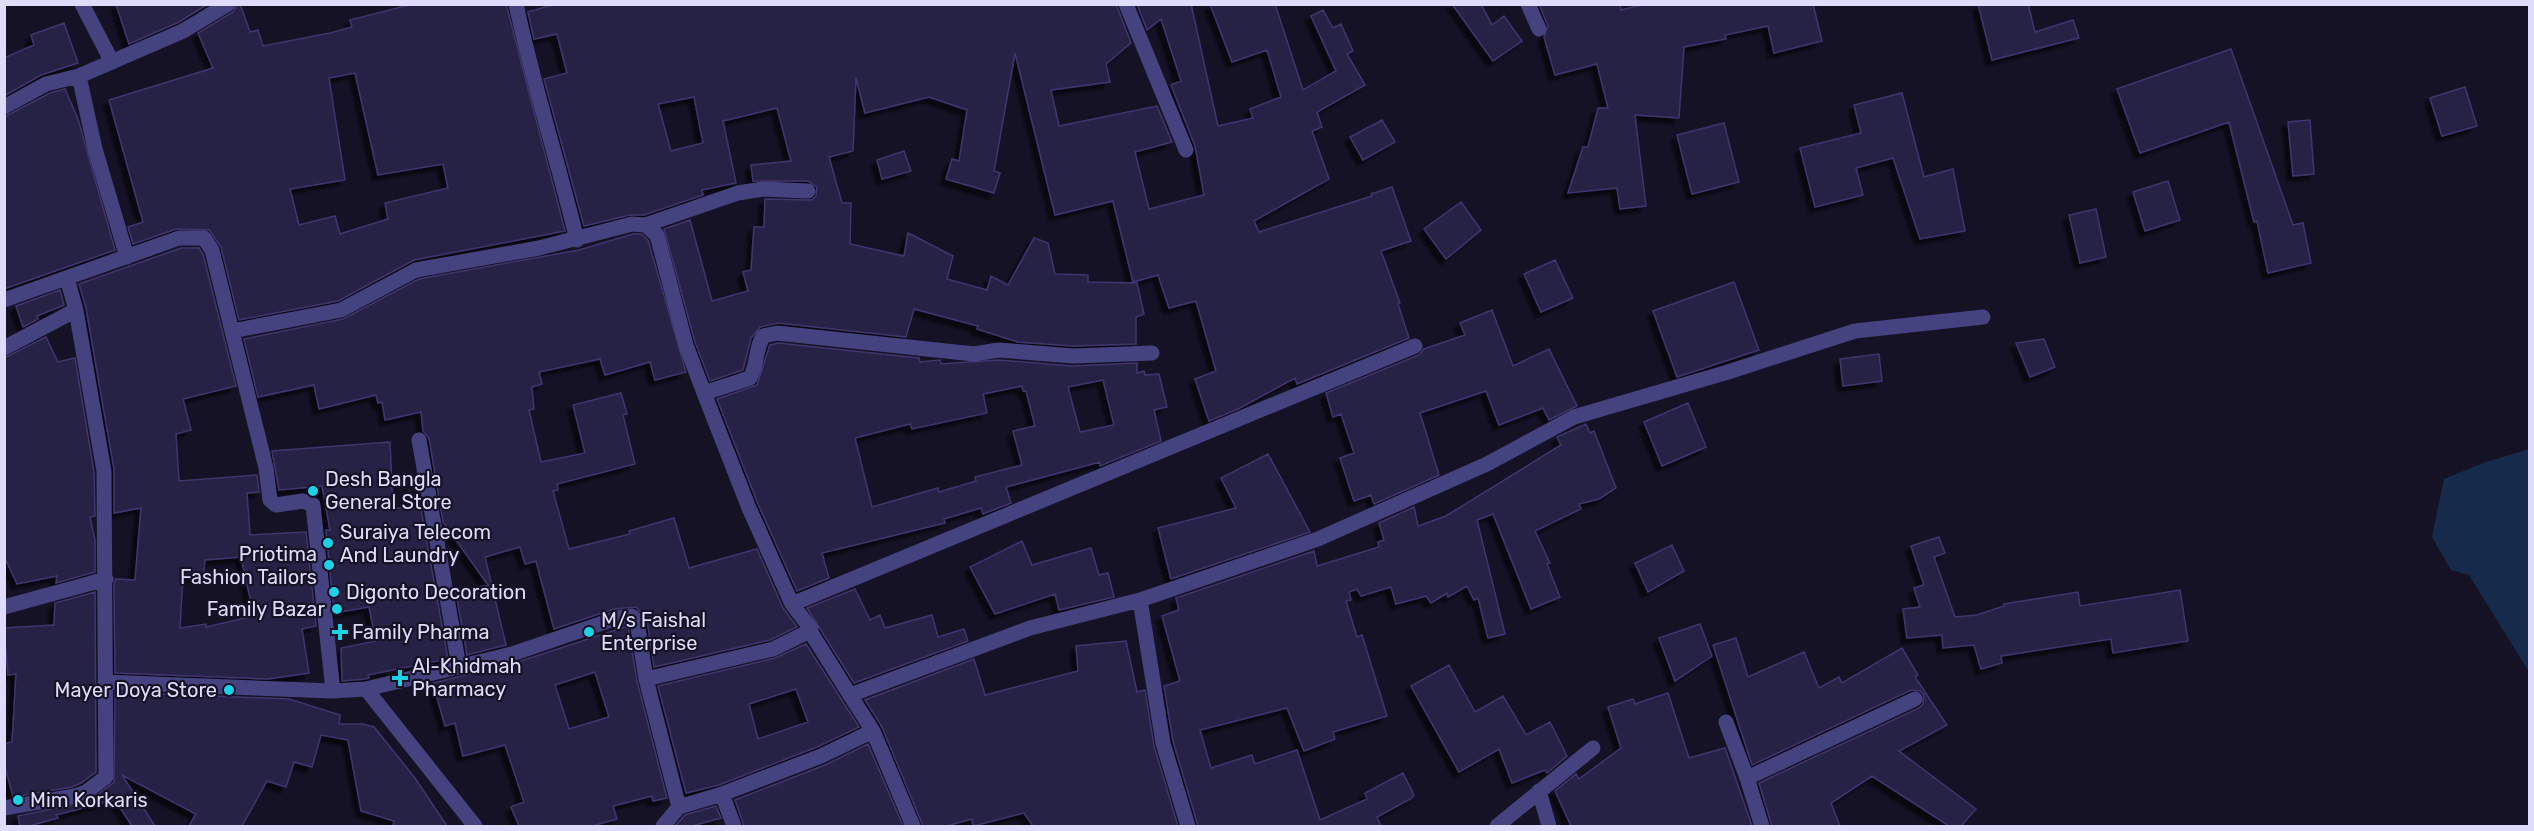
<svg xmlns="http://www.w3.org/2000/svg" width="2534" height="831" font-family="Rubik,sans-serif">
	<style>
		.water { fill: #162b4c }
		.building { fill: #282045; stroke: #40356e; stroke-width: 1.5; fill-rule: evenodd; filter: url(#shadow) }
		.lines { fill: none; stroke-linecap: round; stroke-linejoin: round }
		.minor { stroke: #454280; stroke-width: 15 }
		.poi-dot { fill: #1cd1e6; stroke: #161226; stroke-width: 2 }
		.labels { text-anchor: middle; stroke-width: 4.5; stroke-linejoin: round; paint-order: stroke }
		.poi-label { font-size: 20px; fill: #dfdbfb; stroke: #161226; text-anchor: start }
	</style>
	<defs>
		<filter id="shadow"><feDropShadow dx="-5.5" dy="5.5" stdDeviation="1.5" flood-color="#0009"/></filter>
	</defs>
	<rect width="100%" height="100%" fill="#161226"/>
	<!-- water -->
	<path class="water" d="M 2529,449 L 2530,449 L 2529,672 L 2469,575 L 2451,570 L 2432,537 L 2444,479 L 2483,463 Z"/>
	<!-- building -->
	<path class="building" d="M 116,4 L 208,4 L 179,22 L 129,44 Z
		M 238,4 L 240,4 L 250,32 L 258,30 L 263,46 L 330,33 L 352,27 L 350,20 L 413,4 L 506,4 L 565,231 L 414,260 L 338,301 L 239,320 L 221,247 L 209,230 L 176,229 L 133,244 L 128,227 L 143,222 L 109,100 L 213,68 L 198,33 L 233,12 ZM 355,73 L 378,175 L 443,164 L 448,188 L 385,203 L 388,219 L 340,234 L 335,216 L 299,225 L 290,189 L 345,180 L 329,78 Z
		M 555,4 L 1116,4 L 1131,43 L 1106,64 L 1110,82 L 1051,90 L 1059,126 L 1157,106 L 1172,142 L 1135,152 L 1149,209 L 1204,195 L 1195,146 L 1171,85 L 1181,81 L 1161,19 L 1147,30 L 1137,4 L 1191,4 L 1218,126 L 1253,118 L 1250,109 L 1281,97 L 1267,50 L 1232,62 L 1210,4 L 1275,4 L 1303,90 L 1336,71 L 1311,16 L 1323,10 L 1333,28 L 1341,24 L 1353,51 L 1347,54 L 1365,85 L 1317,112 L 1322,127 L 1312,131 L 1329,179 L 1254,221 L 1259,232 L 1372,196 L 1371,194 L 1392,187 L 1411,241 L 1381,251 L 1400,303 L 1398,304 L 1409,338 L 1297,384 L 1295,378 L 1238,409 L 1209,421 L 1195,379 L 1216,371 L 1196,301 L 1169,308 L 1158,275 L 1133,282 L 1113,201 L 1055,215 L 1015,53 L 994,171 L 1000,173 L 994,193 L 946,179 L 952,159 L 959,161 L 967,110 L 929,97 L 865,113 L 856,78 L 853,151 L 829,157 L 842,203 L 851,203 L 850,244 L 904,256 L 908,233 L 953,256 L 947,279 L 987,290 L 991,276 L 1008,285 L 1034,238 L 1048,243 L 1055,274 L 1088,275 L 1088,282 L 1137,283 L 1144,314 L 1136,317 L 1136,344 L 1073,346 L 1018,342 L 977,329 L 978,326 L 914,309 L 906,337 L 778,323 L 760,327 L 751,338 L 743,370 L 710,381 L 695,342 L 664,229 L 690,220 L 712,301 L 748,291 L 743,272 L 751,270 L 754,227 L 764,227 L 765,199 L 812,200 L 816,196 L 817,187 L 808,181 L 753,181 L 751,165 L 791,161 L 777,108 L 723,121 L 736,183 L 702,190 L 703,195 L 644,215 L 630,215 L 584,226 L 544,79 L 567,73 L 557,34 L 534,39 L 528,12 ZM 694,97 L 703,143 L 671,151 L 658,104 Z
		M 1452,4 L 1481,4 L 1492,25 L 1504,16 L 1522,41 L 1493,61 Z
		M 1539,4 L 1620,4 L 1621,10 L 1645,4 L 1813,4 L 1822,41 L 1774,53 L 1768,26 L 1725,35 L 1726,39 L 1684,47 L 1679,118 L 1635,115 L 1646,206 L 1620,209 L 1617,188 L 1568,193 L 1583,147 L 1588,147 L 1598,108 L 1608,108 L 1597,64 L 1555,75 L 1544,37 L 1548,26 Z
		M 1978,4 L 2028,4 L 2035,32 L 2073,20 L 2079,38 L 1992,60 Z
		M 64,23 L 78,63 L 41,75 L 4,96 L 4,58 L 34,45 L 31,35 Z
		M 2231,49 L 2293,225 L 2303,223 L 2311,263 L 2268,273 L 2257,221 L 2254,222 L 2229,122 L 2140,153 L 2117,89 Z
		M 2465,87 L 2477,126 L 2442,136 L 2430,98 Z
		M 65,89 L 78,119 L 115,250 L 4,289 L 4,117 L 50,93 Z
		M 1902,93 L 1924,177 L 1953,169 L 1965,231 L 1920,239 L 1893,158 L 1856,168 L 1863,195 L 1815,207 L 1800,148 L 1861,133 L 1854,105 Z
		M 1382,120 L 1395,142 L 1363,160 L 1350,137 Z
		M 2310,120 L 2314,174 L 2293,176 L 2288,122 Z
		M 1724,123 L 1739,182 L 1692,194 L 1677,135 Z
		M 904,151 L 911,171 L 882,179 L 877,160 Z
		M 2168,181 L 2180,220 L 2145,231 L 2133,192 Z
		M 1461,202 L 1481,230 L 1446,259 L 1424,229 Z
		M 2096,209 L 2106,257 L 2080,263 L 2069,215 Z
		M 633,234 L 641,234 L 648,240 L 686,372 L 655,380 L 650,362 L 605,375 L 600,359 L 539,372 L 542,384 L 532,387 L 534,409 L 529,410 L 541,462 L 585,453 L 573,405 L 621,393 L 627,414 L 623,415 L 635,464 L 557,484 L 558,490 L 553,491 L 569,549 L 630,534 L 629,531 L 674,518 L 689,568 L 757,549 L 783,608 L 797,627 L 770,640 L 654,667 L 647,620 L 636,607 L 614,609 L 554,629 L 536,561 L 525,564 L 520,547 L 485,557 L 506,645 L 467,655 L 456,593 L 488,585 L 443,522 L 429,438 L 423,431 L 421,412 L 385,420 L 382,402 L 378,403 L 376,395 L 319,409 L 314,385 L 258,397 L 244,339 L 343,319 L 419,279 L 579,250 Z
		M 181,248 L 199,248 L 203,254 L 236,386 L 183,399 L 191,430 L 176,434 L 179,481 L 257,475 L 259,492 L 247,493 L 250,535 L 306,532 L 316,626 L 302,629 L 309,673 L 268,679 L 115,673 L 114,583 L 116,579 L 135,580 L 141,508 L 114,513 L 114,469 L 86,308 L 79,284 ZM 241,557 L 254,616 L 206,627 L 206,624 L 180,628 L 183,576 L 203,578 L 205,560 Z
		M 1555,260 L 1573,298 L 1541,312 L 1524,274 Z
		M 1734,282 L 1759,350 L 1677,377 L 1653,311 Z
		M 60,290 L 64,305 L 37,316 L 38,319 L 23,327 L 16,306 Z
		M 1492,310 L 1513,366 L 1549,349 L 1577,406 L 1549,420 L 1543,408 L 1499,425 L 1486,391 L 1420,413 L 1439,475 L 1374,504 L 1371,495 L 1354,501 L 1340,458 L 1354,453 L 1341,414 L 1333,417 L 1326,393 L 1419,355 L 1424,349 L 1465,335 L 1460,323 Z
		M 46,337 L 58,362 L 75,358 L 94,472 L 95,516 L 90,517 L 95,540 L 95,572 L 56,583 L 57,576 L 17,584 L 4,556 L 4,358 Z
		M 2044,339 L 2055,367 L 2030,377 L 2016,343 Z
		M 778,343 L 919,358 L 920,362 L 940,360 L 941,364 L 999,360 L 1072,366 L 1137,363 L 1137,373 L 1144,371 L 1145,375 L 1159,374 L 1167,407 L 1154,410 L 1161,441 L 1100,466 L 1100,462 L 1006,487 L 1011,503 L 983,514 L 981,508 L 944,519 L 945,523 L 822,553 L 829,578 L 797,591 L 758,504 L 717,399 L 757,385 L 770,345 ZM 1103,380 L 1114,425 L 1080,432 L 1068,387 ZM 1022,386 L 1023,391 L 1026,391 L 1035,426 L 1013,431 L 1022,465 L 975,477 L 976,481 L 939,492 L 938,488 L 872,507 L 855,438 L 910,424 L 912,429 L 987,413 L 983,394 Z
		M 1879,354 L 1882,381 L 1843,386 L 1840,359 Z
		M 1688,403 L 1706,447 L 1662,466 L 1644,422 Z
		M 1586,424 L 1590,433 L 1594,431 L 1616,488 L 1599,499 L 1579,504 L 1581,509 L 1535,531 L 1550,563 L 1547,564 L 1560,597 L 1531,609 L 1493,514 L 1477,520 L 1505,634 L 1488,638 L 1478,598 L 1474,600 L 1467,586 L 1448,597 L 1447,593 L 1431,603 L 1426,596 L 1396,604 L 1391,587 L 1361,596 L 1357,589 L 1349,592 L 1351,600 L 1346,601 L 1357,637 L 1362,635 L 1387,716 L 1333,732 L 1335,739 L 1304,751 L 1287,708 L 1200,730 L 1211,768 L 1252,755 L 1255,764 L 1297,750 L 1320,820 L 1367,799 L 1365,793 L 1403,773 L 1414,795 L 1412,798 L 1377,817 L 1381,826 L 1198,826 L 1173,741 L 1164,686 L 1180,681 L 1162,616 L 1179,610 L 1176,598 L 1314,551 L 1317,566 L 1379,547 L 1378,542 L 1384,540 L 1379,523 L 1414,507 L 1418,526 L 1446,516 L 1561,445 L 1557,437 Z
		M 390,442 L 393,509 L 420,504 L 448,659 L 368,675 L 369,678 L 365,679 L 342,681 L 341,648 L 376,641 L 369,607 L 334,613 L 326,530 L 330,530 L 322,486 L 279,490 L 272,451 Z
		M 1268,454 L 1310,532 L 1171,579 L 1158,528 L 1236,508 L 1221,478 Z
		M 1939,537 L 1945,553 L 1934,557 L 1955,617 L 1977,615 L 2004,606 L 2004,604 L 2078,592 L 2080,606 L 2180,590 L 2188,641 L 2113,653 L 2111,639 L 2001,656 L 2002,663 L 1981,669 L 1974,645 L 1943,648 L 1942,635 L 1907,638 L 1903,609 L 1920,607 L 1914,588 L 1924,585 L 1911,546 Z
		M 1022,541 L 1032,565 L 1091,548 L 1099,575 L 1108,573 L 1114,597 L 1059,610 L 1055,594 L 995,614 L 970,567 Z
		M 1672,545 L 1684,571 L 1648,592 L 1635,563 Z
		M 855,589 L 870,620 L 880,615 L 885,628 L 932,615 L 938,637 L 964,629 L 968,641 L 854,683 L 807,608 Z
		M 95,592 L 96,772 L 81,783 L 72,787 L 13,797 L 4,763 L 4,744 L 12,742 L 16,674 L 8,675 L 4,628 L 54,625 L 55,603 Z
		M 1700,624 L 1712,656 L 1675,681 L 1659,638 Z
		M 628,626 L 637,681 L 667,798 L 653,801 L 652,796 L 613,806 L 617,819 L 592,826 L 519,826 L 511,807 L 524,802 L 505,745 L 463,756 L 455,723 L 445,726 L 433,683 L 515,663 ZM 595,672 L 609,717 L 569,729 L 555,685 Z
		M 1736,638 L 1748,677 L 1804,652 L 1819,688 L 1839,677 L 1842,683 L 1902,648 L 1918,675 L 1915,677 L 1947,725 L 1899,751 L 1976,809 L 1961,826 L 1949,826 L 1872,776 L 1831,803 L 1840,826 L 1772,826 L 1759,783 L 1919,708 L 1923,704 L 1924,695 L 1920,691 L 1911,690 L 1752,765 L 1713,645 Z
		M 1126,641 L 1137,692 L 1145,690 L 1154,746 L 1178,826 L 1033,826 L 1024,813 L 973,826 L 972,819 L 946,826 L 923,826 L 882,727 L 865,700 L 974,659 L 985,695 L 1078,671 L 1076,646 Z
		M 806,644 L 859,727 L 817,747 L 719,785 L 686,793 L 658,686 L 775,658 ZM 796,689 L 808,722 L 758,739 L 749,704 Z
		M 1449,665 L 1475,712 L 1503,696 L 1526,735 L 1550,722 L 1567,756 L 1547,773 L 1545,770 L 1512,783 L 1499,749 L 1459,772 L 1411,686 Z
		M 115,692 L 289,699 L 340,715 L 339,724 L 363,724 L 374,727 L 415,778 L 447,826 L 393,826 L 394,821 L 361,811 L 348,740 L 321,735 L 312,767 L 294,762 L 286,787 L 267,781 L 242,826 L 189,826 L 196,814 L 122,775 L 155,826 L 132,826 L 115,800 L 56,815 L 58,818 L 29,826 L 20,826 L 18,816 L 89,801 L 114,782 Z
		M 1668,693 L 1689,758 L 1725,748 L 1752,826 L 1571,826 L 1555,791 L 1576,774 L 1579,779 L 1621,748 L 1608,707 L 1633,699 L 1635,704 Z
		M 868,744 L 903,826 L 744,826 L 735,800 L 825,765 Z
		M 716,806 L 721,818 L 692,826 L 675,826 L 685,815 Z"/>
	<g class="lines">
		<!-- minor -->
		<path class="minor" d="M 82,4 L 112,62
			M 516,4 C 533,84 558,161 577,240
			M 1126,4 L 1186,150
			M 1528,4 L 1539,29
			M 4,107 L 46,84 L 79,76
			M 645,225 L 738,193 L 763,189 L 808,191
			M 127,257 L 95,149 L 79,76 L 183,31 L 228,4
			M 4,300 L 179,238 L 204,238 L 212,250 L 232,331 L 341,310 L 416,270 L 539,248 L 632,224 L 645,225 L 657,235 L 686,345 L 704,393 L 749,508 L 792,604 L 811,629 L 810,631 L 850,695 L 1030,628 L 1140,600 L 1163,743 L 1188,826
			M 232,331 L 266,468 L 270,500 L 276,505 L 303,501 L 313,505 L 333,691
			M 4,348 L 76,310 L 67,278
			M 704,393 L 750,378 C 758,364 755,350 763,336 L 777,333 L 974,354 L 999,350 L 1073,356 L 1152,353
			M 419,440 L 459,666
			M 1140,600 L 1318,539 L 1487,464 L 1574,417 L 1728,372 L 1855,331 L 1983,317
			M 792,604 L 1415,346
			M 4,607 L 106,579
			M 646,679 L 679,807
			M 105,682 L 333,691 L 366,689 L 512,654 L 617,618 L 632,616 L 637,621 L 646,679 L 773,649 L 810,631
			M 366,689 L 475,826
			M 1726,722 L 1747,778
			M 873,731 L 913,826
			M 1539,791 L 1549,826
			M 722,794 L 734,826
			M 4,808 L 74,796 L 86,792 L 106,777 L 104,471 L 76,310
			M 663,826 L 679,807 L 722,794 L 821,756 L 873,731 L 850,695
			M 1497,826 L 1593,748
			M 1762,826 L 1747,778 L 1915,699"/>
	</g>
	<!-- markers -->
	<g class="poi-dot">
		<circle cx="313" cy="491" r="6"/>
		<circle cx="328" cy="543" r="6"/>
		<circle cx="329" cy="565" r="6"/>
		<circle cx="334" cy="592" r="6"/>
		<circle cx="337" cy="609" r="6"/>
		<path d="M337 623h6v6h6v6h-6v6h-6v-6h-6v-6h6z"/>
		<circle cx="589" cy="632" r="6"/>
		<path d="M397 669h6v6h6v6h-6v6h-6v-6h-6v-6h6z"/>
		<circle cx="229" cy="690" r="6"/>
		<circle cx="18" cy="800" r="6"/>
	</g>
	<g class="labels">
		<!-- poi labels -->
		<g class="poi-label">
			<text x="325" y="486">Desh Bangla<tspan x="325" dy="23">General Store</tspan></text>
			<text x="340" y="539">Suraiya Telecom<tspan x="340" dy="23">And Laundry</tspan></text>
			<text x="317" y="561" text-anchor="end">Priotima<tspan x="317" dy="23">Fashion Tailors</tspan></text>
			<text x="346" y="599">Digonto Decoration</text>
			<text x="325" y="616" text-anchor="end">Family Bazar</text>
			<text x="601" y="627">M/s Faishal<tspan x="601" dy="23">Enterprise</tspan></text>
			<text x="352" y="639">Family Pharma</text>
			<text x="412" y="673">Al-Khidmah<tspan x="412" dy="23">Pharmacy</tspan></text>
			<text x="217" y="697" text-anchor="end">Mayer Doya Store</text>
			<text x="30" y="807">Mim Korkaris</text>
		</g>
	</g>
	<!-- border -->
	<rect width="2534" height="831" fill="none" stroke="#dfdbfb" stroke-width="12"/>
</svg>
